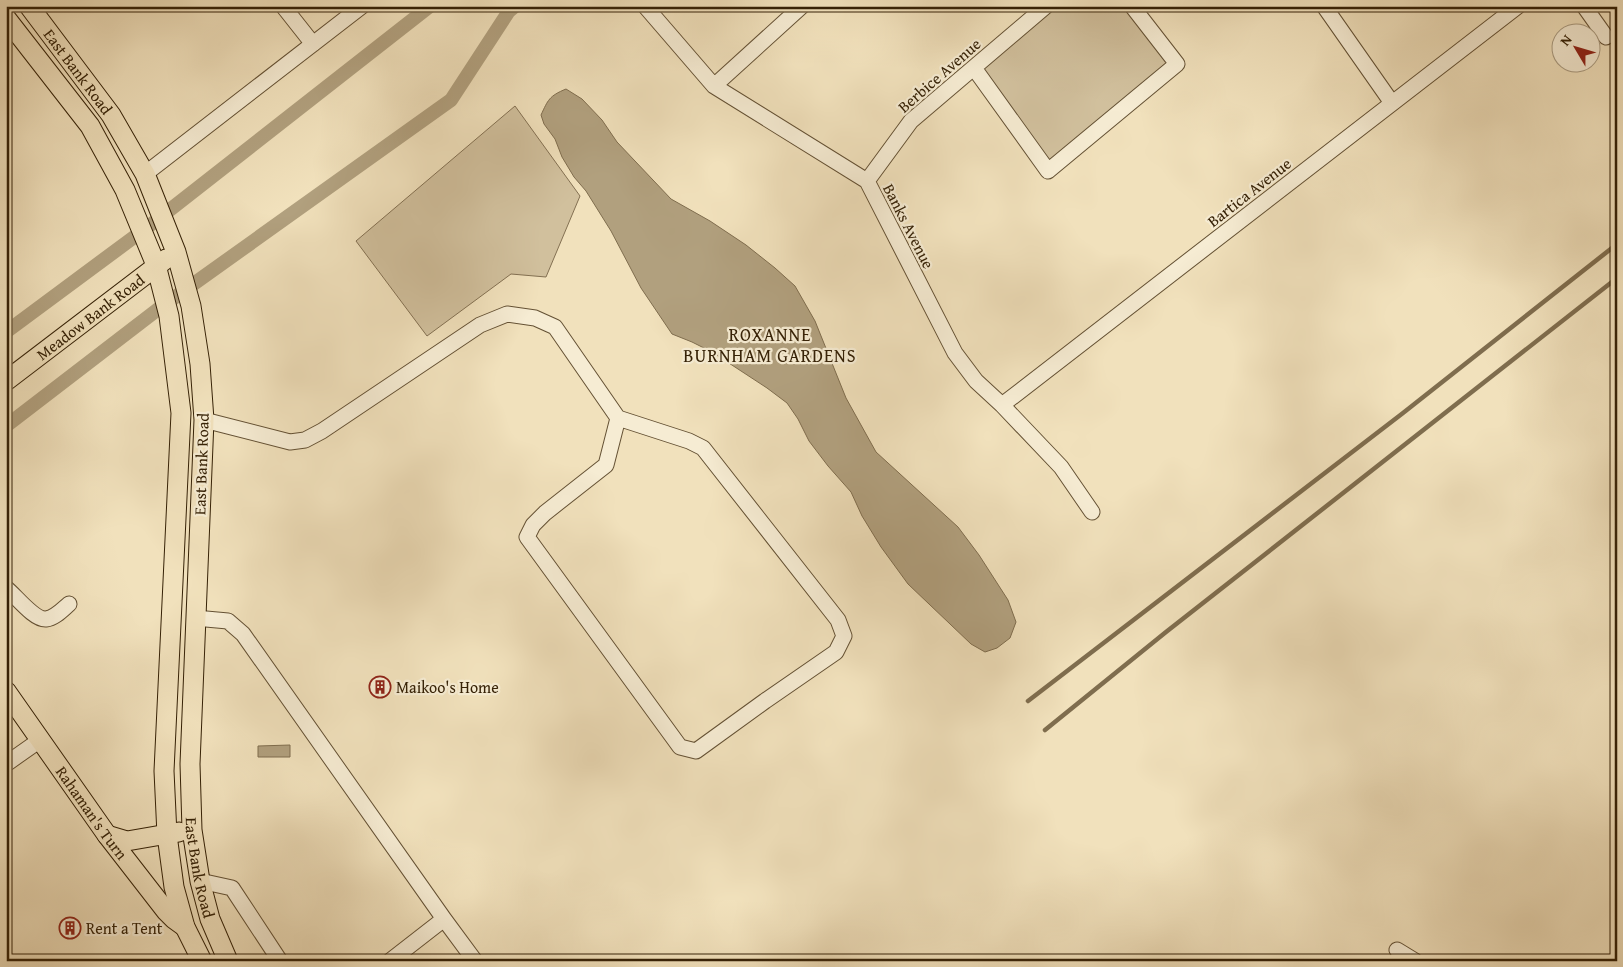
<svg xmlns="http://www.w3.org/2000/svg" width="1623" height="967" font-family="'Gentium Book Plus',serif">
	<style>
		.green { fill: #d1c09d; stroke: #837052 }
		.water { fill: #b1a07e; stroke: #7f6d4e }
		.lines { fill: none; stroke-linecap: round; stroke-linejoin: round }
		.stream { stroke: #7f6d4e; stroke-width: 4.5 }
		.canal { stroke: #b1a07e; stroke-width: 14 }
		.minor-casing { stroke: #645134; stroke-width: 17 }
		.major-casing { stroke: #352106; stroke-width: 21 }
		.minor { stroke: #f6ecd3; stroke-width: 15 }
		.major { stroke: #f1e1bc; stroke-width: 19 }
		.labels { text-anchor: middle; stroke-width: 4.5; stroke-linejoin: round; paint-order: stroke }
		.street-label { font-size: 16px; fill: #352106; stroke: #f6ecd3 }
		.poi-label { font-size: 16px; fill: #352106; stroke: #f6ecd3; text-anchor: start }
		.neighbourhood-label { font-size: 18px; letter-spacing: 1px; fill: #352106; stroke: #f6ecd3 }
	</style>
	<rect width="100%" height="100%" fill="#f1e1bc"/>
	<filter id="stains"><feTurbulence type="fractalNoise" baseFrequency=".004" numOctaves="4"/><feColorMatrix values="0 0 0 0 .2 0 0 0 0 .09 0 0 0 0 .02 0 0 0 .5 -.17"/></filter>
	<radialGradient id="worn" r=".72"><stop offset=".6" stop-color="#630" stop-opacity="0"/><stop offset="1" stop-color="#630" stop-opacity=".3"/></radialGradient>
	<!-- green -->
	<path class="green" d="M 1046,6 L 1132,6 L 1177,64 L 1048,171 L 974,68 Z
		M 515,106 L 580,196 L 546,277 L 511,274 L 427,336 L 356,241 Z"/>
	<!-- water -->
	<path class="water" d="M 566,89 L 582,99 L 602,120 L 617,142 L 671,199 L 710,221 L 746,245 L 775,268 L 795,286 L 815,321 L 846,398 L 876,452 L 958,527 L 979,555 L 1008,600 L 1016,622 L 1010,638 L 997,648 L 985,652 L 971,644 L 908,584 L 881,547 L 862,516 L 851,492 L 828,466 L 809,441 L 798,419 L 787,403 L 767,388 L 712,352 L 692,342 L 672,334 L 641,288 L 611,231 L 586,191 L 574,177 L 562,157 L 555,139 L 544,124 L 541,115 C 548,100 549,96 566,89 Z
		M 290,745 L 290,757 L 258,757 L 258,746 Z"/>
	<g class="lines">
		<!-- stream -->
		<path class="stream" d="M 1028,701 L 1403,413 L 1617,244
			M 1045,730 L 1166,632 L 1617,278"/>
		<!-- canal -->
		<path class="canal" d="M 6,332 L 153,223 L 430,6
			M 6,426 L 157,310 L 451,100 L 509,11 L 515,6"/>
		<!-- minor casing -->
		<g class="minor-casing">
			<path id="minor" d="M 283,6 L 313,44
				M 645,6 L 714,86 L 867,181 L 955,353 L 976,381 L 1002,405 L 1061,467 L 1092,512
				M 1324,6 L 1392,103
				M 1584,6 L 1606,37
				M 974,68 L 1048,171 L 1177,64 L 1132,6
				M 714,86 L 802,6
				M 145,174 L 362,6
				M 867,181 L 911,121 L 1046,6
				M 1002,405 L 1518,6
				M 204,420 L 290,442 L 305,440 L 322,431 L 480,325 L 507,314 L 535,318 L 555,327 L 618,418 L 689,441 L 703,448 L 838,620 L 844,636 L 836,652 L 765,701 L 696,751 L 680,747 L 527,537 L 533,525 L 545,513 L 606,465 L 618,418
				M 6,588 C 16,596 34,620 46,619 C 55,618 63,609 69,604
				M 195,618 L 228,621 L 243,634 L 444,919 L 475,961
				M 6,764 L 40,740
				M 200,881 L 232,888 L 280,961
				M 1397,950 L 1415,961
				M 390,961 L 444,919"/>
		</g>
		<!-- major casing -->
		<g class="major-casing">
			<g id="major">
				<path id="s1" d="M 29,6 L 111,115 L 145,174 L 176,252 L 191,306 L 200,364 L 204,420 L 190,764 L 192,830 L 200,881 L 210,919 L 228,961"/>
				<path d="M 6,18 L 90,126 L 125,190 L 156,265 L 169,316 L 181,413 L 164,771 L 167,835 L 174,887 L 185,927 L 202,961"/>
				<path id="s2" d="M 6,381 L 166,259"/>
				<path id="s3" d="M 6,691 L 107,835 L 166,911 L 174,919 L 185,927"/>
				<path d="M 107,835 L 127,841 L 179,832"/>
			</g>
		</g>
		<!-- minor -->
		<use href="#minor" class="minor"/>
		<!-- major -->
		<use href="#major" class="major"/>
	</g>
	<!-- icons -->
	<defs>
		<g id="building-ring" transform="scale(1.125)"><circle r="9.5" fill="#f6ecd3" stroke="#8f2418" stroke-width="1.5"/><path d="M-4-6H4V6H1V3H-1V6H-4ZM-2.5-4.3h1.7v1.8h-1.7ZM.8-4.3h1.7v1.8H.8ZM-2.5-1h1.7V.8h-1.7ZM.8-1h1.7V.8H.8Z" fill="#8f2418"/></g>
	</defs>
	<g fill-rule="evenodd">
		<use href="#building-ring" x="380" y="687"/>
		<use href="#building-ring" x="70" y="928"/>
	</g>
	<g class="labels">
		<!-- street labels -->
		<g class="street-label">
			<text dy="6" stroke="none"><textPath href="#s1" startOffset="82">East Bank Road</textPath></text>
			<text transform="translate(939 75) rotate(-41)" y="6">Berbice Avenue</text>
			<text transform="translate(1249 192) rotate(-38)" y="6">Bartica Avenue</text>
			<text transform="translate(909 226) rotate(63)" y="6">Banks Avenue</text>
			<text dy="6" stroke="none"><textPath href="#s2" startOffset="106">Meadow Bank Road</textPath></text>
			<text transform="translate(201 464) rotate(-88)" y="6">East Bank Road</text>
			<text dy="6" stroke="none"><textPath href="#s3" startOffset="149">Rahaman's Turn</textPath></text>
			<text dy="6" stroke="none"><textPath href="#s1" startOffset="908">East Bank Road</textPath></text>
		</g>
		<!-- poi labels -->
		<g class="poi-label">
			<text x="396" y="693">Maikoo's Home</text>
			<text x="86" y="934">Rent a Tent</text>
		</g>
		<!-- neighbourhood labels -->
		<g class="neighbourhood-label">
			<text x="770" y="341">ROXANNE<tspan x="770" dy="21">BURNHAM GARDENS</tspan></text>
		</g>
	</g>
	<!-- margin -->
	<rect width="1623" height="967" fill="none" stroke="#f1e1bc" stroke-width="25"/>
	<rect x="8" y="8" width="1608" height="952" fill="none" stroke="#352106" stroke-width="2.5"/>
	<rect x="12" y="12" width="1598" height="942" fill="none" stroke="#352106"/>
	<!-- north arrow -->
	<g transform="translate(1576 48) rotate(308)"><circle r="24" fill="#f6ecd3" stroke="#a99b81"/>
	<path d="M0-4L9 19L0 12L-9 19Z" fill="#8f2418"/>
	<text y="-8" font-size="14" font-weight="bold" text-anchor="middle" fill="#352106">N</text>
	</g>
	<rect width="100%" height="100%" filter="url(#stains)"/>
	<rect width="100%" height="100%" fill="url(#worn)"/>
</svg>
